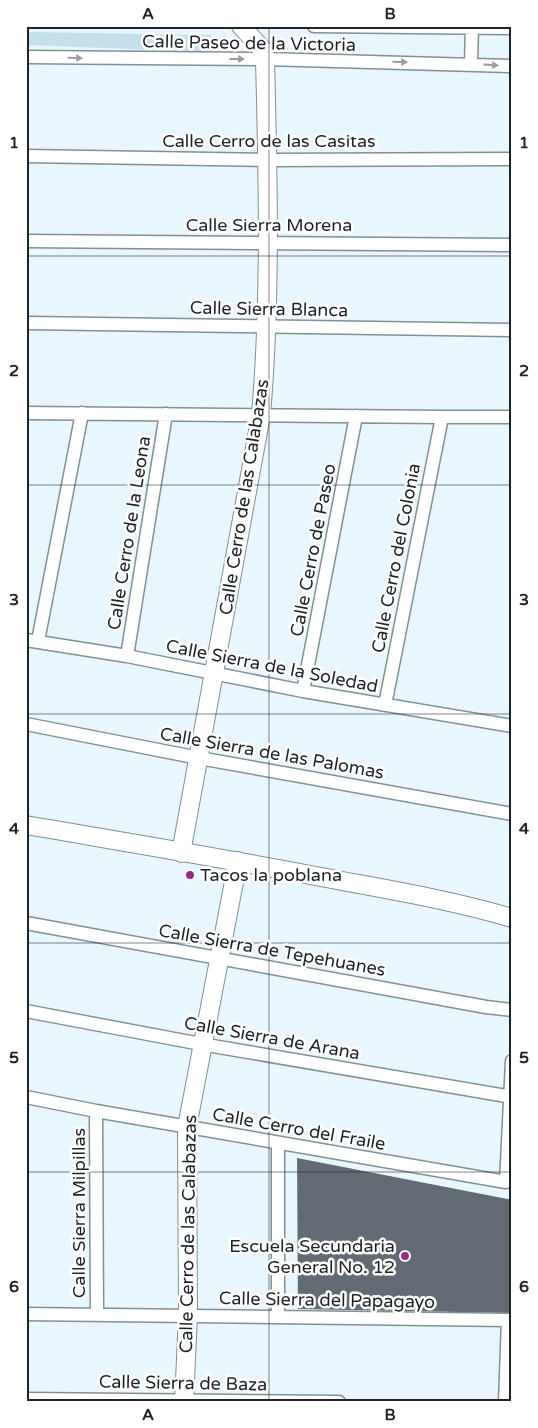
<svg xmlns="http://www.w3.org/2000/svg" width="538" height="1428" font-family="'Varela Round',sans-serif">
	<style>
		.green { fill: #c4e0ed }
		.building { fill: #626b74 }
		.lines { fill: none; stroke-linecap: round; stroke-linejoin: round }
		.street-casing { stroke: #828f95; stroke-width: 15 }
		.secondary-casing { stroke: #828f95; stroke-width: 20 }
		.street { stroke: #fff; stroke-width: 12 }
		.secondary { stroke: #fff; stroke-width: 18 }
		.oneway { fill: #9a9c9d }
		.grid { fill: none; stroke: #1e2325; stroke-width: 1; stroke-opacity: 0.55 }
		.poi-dot { fill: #9b2987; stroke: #fff; stroke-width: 2 }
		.labels { text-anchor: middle; stroke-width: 5; stroke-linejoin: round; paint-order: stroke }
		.street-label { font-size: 18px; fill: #1e2325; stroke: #fff }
		.poi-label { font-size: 18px; fill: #1e2325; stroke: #fff; text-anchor: start }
		.neatline { fill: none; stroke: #1e2325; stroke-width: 2 }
		.grid-label { font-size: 16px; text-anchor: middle; font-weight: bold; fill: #1e2325 }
	</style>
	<rect width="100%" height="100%" fill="#e8f6fd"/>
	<!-- green -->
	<path class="green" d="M 26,32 L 211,35 L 215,49 L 210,52 L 26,45 Z"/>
	<!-- building -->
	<path class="building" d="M 297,1158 L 512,1200 L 512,1313 L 298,1309 Z"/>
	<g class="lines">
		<!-- street casing -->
		<g class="street-casing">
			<path id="street" d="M 314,26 L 512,28
				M 26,57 L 265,59 L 512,66
				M 471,64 L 472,26
				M 26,156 L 268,160 L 512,159
				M 26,241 L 512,245
				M 26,323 L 512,330
				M 26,413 L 442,417 L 512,417
				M 26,640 L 127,656 L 303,691 L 512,726
				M 38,641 L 82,413
				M 127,656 L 166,414
				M 303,691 L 356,416
				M 385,705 L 442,417
				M 26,724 L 199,758 L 512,814
				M 26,923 L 486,1007 L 512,1010
				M 26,1011 L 201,1044 L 512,1097
				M 26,1097 L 96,1111 L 506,1182 L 512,1061
				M 96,1111 L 97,1315
				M 26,1314 L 508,1320 L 505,1402
				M 278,1317 L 278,1144
				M 26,1399 L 339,1402"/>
		</g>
		<!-- secondary casing -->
		<g class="secondary-casing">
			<path id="secondary" d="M 26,825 C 130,843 234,860 337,880 C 396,891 455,901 512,918
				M 181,853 L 261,415 C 271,297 268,177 265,59 L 263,50 L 241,26
				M 184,1402 L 188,1315 L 187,1127 L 238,861"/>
		</g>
		<!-- street -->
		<use href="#street" class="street"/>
		<!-- secondary -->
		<use href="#secondary" class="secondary"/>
	</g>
	<!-- one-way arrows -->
	<defs><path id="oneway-solid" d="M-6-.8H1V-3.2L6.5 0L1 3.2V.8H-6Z" transform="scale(1.25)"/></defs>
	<g class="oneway">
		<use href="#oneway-solid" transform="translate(75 58) rotate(1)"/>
		<use href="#oneway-solid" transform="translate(237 59)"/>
		<use href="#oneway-solid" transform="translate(400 62) rotate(1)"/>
		<use href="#oneway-solid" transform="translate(491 65) rotate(3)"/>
	</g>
	<!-- grid -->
	<path class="grid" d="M 269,26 L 269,1402M 26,256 L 512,256M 26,485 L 512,485M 26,714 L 512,714M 26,943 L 512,943M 26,1172 L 512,1172"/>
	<!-- markers -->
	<g class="poi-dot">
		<circle cx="190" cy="875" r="5"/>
		<circle cx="405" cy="1256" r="5"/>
	</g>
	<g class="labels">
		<!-- street labels -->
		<g class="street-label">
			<text transform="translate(249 43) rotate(1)" y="6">Calle Paseo de la Victoria</text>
			<text x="269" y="147">Calle Cerro de las Casitas</text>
			<text x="269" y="231">Calle Sierra Morena</text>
			<text transform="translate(269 309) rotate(1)" y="6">Calle Sierra Blanca</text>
			<text transform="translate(244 497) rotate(-81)" y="6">Calle Cerro de las Calabazas</text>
			<text transform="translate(129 533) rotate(-81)" y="6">Calle Cerro de la Leona</text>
			<text transform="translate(313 550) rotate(-79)" y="6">Calle Cerro de Paseo</text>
			<text transform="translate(396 558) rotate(-79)" y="6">Calle Cerro del Colonia</text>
			<text transform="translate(272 666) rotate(11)" y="6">Calle Sierra de la Soledad</text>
			<text transform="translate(272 753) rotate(10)" y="6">Calle Sierra de las Palomas</text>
			<text transform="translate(272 950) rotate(10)" y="6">Calle Sierra de Tepehuanes</text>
			<text transform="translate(272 1038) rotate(10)" y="6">Calle Sierra de Arana</text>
			<text transform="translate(299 1129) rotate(10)" y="6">Calle Cerro del Fraile</text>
			<text transform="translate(79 1213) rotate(-90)" y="6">Calle Sierra Milpillas</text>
			<text transform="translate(188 1234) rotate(-89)" y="6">Calle Cerro de las Calabazas</text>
			<text transform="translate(327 1300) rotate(1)" y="6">Calle Sierra del Papagayo</text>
			<text transform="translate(183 1383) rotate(1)" y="6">Calle Sierra de Baza</text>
		</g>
		<!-- poi labels -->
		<g class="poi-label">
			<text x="200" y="881">Tacos la poblana</text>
			<text x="395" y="1252" text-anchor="end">Escuela Secundaria<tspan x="395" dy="21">General No. 12</tspan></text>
		</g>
	</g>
	<!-- border -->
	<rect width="538" height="1428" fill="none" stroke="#ffffff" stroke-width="55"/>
	<rect x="28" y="28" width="482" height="1372" class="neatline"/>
	<g class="grid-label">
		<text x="148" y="19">A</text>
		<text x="390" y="19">B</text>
		<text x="14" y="148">1</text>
		<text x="524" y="148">1</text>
		<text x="14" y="376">2</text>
		<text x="524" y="376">2</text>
		<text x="14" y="605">3</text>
		<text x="524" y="605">3</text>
		<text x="14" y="834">4</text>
		<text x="524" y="834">4</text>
		<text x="14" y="1063">5</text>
		<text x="524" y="1063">5</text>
		<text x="14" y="1292">6</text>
		<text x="524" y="1292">6</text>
		<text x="148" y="1420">A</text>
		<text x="390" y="1420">B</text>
	</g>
</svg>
